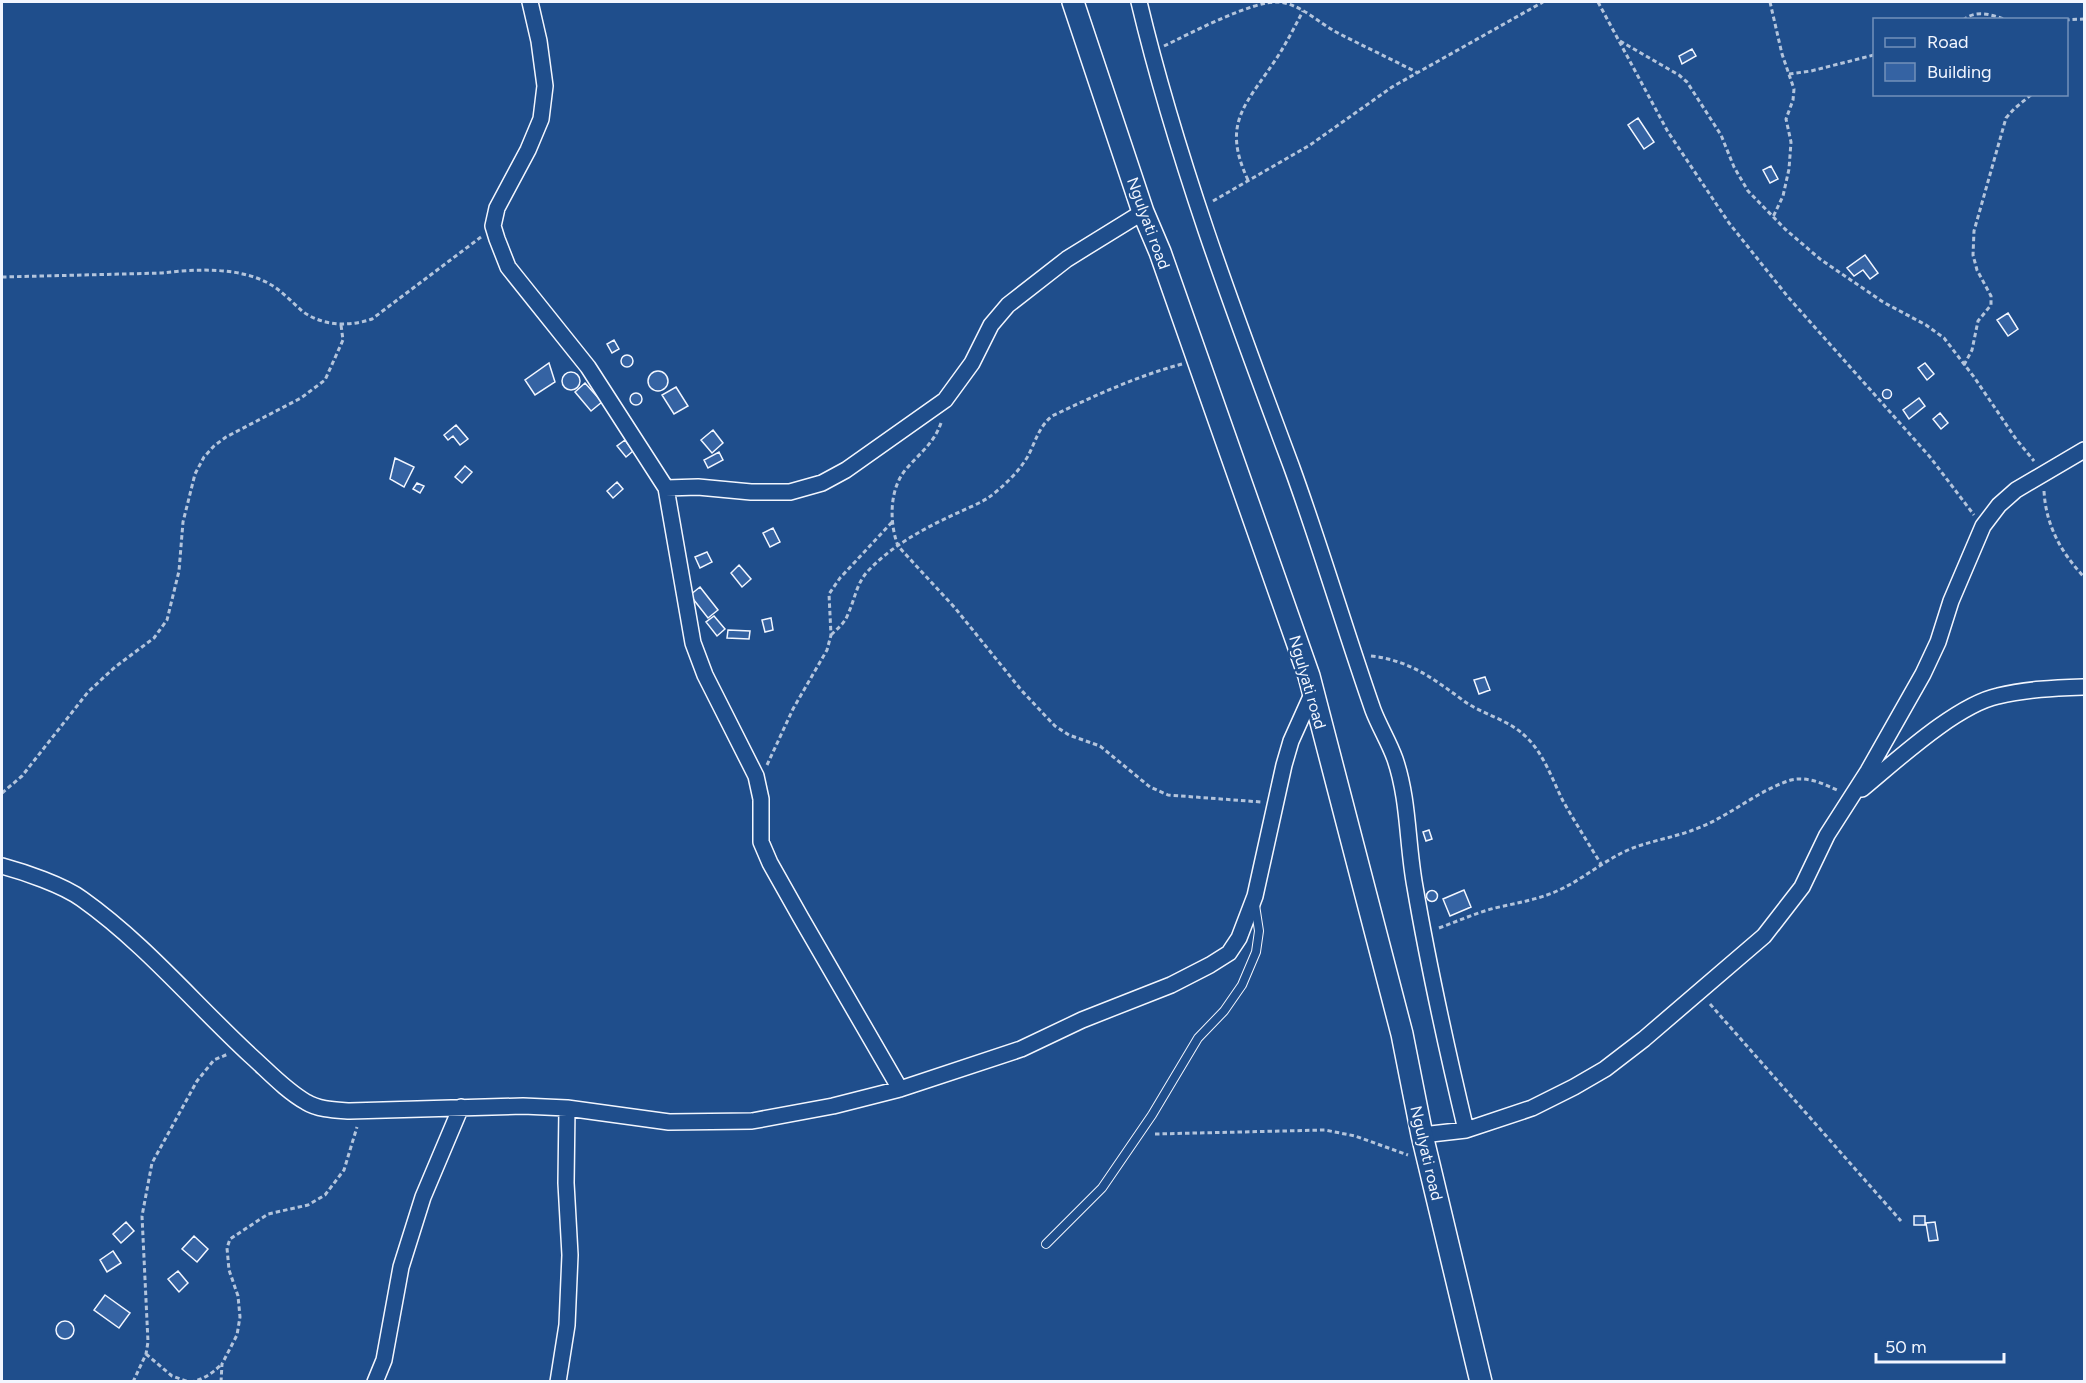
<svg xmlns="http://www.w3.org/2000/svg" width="2086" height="1383" font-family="Figtree,sans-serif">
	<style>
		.building { fill: #3563a3; stroke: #f2f6ff; stroke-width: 1.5 }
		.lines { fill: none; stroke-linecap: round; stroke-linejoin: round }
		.service-casing { stroke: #f2f6ff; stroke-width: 10 }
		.minor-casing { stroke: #f2f6ff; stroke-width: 18 }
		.secondary-casing { stroke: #f2f6ff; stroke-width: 24 }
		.path { stroke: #b3c4dc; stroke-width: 3; stroke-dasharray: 4.5 3; stroke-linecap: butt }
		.service { stroke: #1f4e8c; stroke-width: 8 }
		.minor { stroke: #1f4e8c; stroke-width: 15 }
		.secondary { stroke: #1f4e8c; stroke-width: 21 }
		.labels { text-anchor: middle; stroke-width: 4.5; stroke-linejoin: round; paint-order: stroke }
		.street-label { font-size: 16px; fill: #f2f6ff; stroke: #1f4e8c }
	</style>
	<rect width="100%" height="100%" fill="#1f4e8c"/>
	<!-- building -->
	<path class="building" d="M 1692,49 L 1696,56 L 1682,64 L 1679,56 Z
		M 1638,118 L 1654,142 L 1644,149 L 1628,125 Z
		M 1771,166 L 1778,179 L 1770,183 L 1763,170 Z
		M 1865,255 L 1878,273 L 1870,279 L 1863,270 L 1854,276 L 1847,268 Z
		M 2008,313 L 2018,329 L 2008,336 L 1997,320 Z
		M 614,340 L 619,349 L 612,353 L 607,344 Z
		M621 361a6 6 0 1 1 12 0a6 6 0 1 1-12 0Z
		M 549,363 L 555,382 L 535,395 L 525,380 Z
		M 1925,363 L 1934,374 L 1927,380 L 1918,368 Z
		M648 381a10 10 0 1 1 20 0a10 10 0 1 1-20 0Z
		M562 381a9 9 0 1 1 18 0a9 9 0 1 1-18 0Z
		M 585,383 L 602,402 L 591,411 L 575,392 Z
		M 676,387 L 688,406 L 674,414 L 662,395 Z
		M1882.5 394a4.5 4.5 0 1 1 9 0a4.5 4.5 0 1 1-9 0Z
		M630 399a6 6 0 1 1 12 0a6 6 0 1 1-12 0Z
		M 1919,398 L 1925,406 L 1909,419 L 1903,410 Z
		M 1940,413 L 1948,423 L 1941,429 L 1933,419 Z
		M 456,425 L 468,439 L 460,445 L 453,436 L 448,440 L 444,435 Z
		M 713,430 L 723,443 L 712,453 L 701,440 Z
		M 625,440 L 633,451 L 626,457 L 617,446 Z
		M 719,452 L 723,460 L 708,468 L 704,460 Z
		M 395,458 L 414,467 L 404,487 L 390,479 Z
		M 465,466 L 472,472 L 462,483 L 455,477 Z
		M 617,482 L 623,489 L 613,498 L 607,491 Z
		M 417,483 L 424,486 L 420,493 L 413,489 Z
		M 773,528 L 780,542 L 770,547 L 763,533 Z
		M 707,552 L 712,562 L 700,568 L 695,557 Z
		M 739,565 L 751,579 L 742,587 L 731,573 Z
		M 700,587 L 718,610 L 708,618 L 690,595 Z
		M 714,616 L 725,629 L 717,636 L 706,622 Z
		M 771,618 L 773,630 L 765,632 L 762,620 Z
		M 728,630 L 750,631 L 749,639 L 727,638 Z
		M 1485,677 L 1490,690 L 1479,694 L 1474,680 Z
		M 1429,830 L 1432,839 L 1426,841 L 1423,832 Z
		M 1464,890 L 1471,907 L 1450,916 L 1443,899 Z
		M1426.5 896a5.5 5.5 0 1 1 11 0a5.5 5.5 0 1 1-11 0Z
		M 1914,1216 L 1925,1216 L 1925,1225 L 1914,1225 Z
		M 126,1222 L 134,1231 L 121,1243 L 113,1234 Z
		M 1935,1222 L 1938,1240 L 1929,1241 L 1926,1223 Z
		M 194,1236 L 208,1249 L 197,1262 L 182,1249 Z
		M 113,1251 L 121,1263 L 107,1272 L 100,1260 Z
		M 178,1271 L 188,1283 L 179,1292 L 168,1279 Z
		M 105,1295 L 130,1313 L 119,1328 L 94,1310 Z
		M56 1330a9 9 0 1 1 18 0a9 9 0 1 1-18 0Z"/>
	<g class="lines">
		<!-- service casing -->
		<g class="service-casing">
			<path id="service" d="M 1046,1244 L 1102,1188 L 1152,1115 L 1198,1038 L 1224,1011 L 1242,985 L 1256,952 L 1259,931 L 1255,905"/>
		</g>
		<!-- minor casing -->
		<g class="minor-casing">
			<path id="minor" d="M 530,2 L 539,41 L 545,86 L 541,119 L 528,150 L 497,208 L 493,226 L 497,239 L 508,267 L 588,367 L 666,488 L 693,643 L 705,675 L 756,776 L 761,799 L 761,842 L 770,863 L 801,918 L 900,1089
				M 1139,2 C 1177,161 1235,315 1292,468 C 1321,548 1345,630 1373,710 C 1379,726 1389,742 1395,759 C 1409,800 1407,844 1415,887 C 1429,969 1447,1050 1466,1130
				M 666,488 L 698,487 L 751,492 L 790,492 L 822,483 L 846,470 L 945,400 L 972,363 L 991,325 L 1008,305 L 1067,259 L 1143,212
				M 1862,789 C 1896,761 1956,705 1998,696 C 2026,689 2056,688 2084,687
				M 2,866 C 24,872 63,885 82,899 C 144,943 194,1003 250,1055 C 268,1071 285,1090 306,1102 C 319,1110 336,1110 350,1111 L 523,1106 L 567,1108 L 669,1122 L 752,1121 L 833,1106 L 900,1089 L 1021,1049 L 1082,1020 L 1171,985 L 1210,965 L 1229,953 L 1239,938 L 1255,896 L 1284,765 L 1291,741 L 1313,692
				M 1422,1135 L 1466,1130 L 1532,1108 L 1574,1087 L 1605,1069 L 1644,1039 L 1764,936 L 1802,887 L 1827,835 L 1868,771 L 1923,674 L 1938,642 L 1951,601 L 1983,526 L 1999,505 L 2016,490 L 2084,450
				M 375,1382 L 384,1360 L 401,1267 L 423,1197 L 461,1107
				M 558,1382 L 567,1325 L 570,1255 L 566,1183 L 567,1108"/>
		</g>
		<!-- secondary casing -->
		<g class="secondary-casing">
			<path id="secondary" d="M 1073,2 L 1143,212 L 1160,252 L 1309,676 L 1402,1034 L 1422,1135 L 1481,1382"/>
		</g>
		<!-- path -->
		<path class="path" d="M 1598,2 L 1668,132 L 1729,223 L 1788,297 L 1930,457 L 1974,515
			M 1770,2 L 1782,54 L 1794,89 L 1793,100 L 1786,119 L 1791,142 L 1789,169 L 1783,196 L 1773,217
			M 1963,20 C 1977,9 1992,15 2007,20
			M 2065,20 L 2084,19
			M 1620,41 L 1679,75 L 1687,82 L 1721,135 L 1734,167 L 1748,191 L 1785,229 L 1820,259 L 1883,302 L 1926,325 L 1944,338 L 1974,377 L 2016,439 L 2034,461
			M 1164,46 C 1189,34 1253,0 1279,2 C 1300,4 1318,22 1336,32 C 1363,46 1391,59 1418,73
			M 1789,74 L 1811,71 L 1874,55
			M 1248,180 C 1220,121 1248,103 1278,56 C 1287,42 1295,26 1303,11
			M 1213,201 L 1310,145 L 1392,87 L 1543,2
			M 2,277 L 162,273 C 195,269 236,267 266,282 C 280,289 291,301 302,311 C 322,326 349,327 372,319 L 481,237
			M 1964,365 L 1972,350 L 1978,321 L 1991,305 L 1991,296 L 1977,270 L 1973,255 L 1974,231 L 2006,118 L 2014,109 L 2032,94
			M 941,423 C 934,443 920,453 907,468 C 889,488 889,522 898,546 L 955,608 L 1022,691 L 1055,726 L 1069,735 L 1100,746 L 1150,787 L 1168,795 L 1261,802
			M 2044,491 C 2046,526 2061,552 2084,577
			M 831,635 C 838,628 845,623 848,614 C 855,599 856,585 867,572 C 891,546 923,529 955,514 C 966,509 978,504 988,498 C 1002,488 1021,470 1029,454 C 1036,440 1039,427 1052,416 C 1094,396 1137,376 1182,364
			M 1371,656 C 1409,660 1434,679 1464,701 C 1482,714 1506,719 1523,734 C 1543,751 1552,779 1563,801 C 1575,822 1588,843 1601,864
			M 767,765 L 793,709 L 827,650 L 831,635 L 829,594 L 840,578 L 892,522
			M 2,793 L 22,776 L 88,692 L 115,667 L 154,638 L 167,620 L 179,571 L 183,522 L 195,474 L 204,457 L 214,446 L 226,437 L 301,398 L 325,380 L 343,340 L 341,325
			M 1439,928 C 1458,921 1476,913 1495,908 C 1516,903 1537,900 1557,891 C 1582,880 1603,861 1628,850 C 1649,841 1672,838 1693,830 C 1728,818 1756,791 1791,780 C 1808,776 1824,784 1839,791
			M 1710,1004 L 1901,1221
			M 1155,1134 L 1325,1130 L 1355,1136 L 1408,1155
			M 146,1354 L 172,1376 L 189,1382
			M 133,1382 L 146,1354 L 148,1342 L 142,1216 L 152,1163 L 197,1081 L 214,1060 L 228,1054
			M 190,1382 C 203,1380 211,1374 221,1365
			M 221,1382 L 222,1364 L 237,1335 L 240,1317 L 238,1296 L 229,1270 L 227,1248 L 230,1239 L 268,1214 L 308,1205 L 325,1195 L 344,1170 L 357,1127"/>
		<!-- service -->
		<use href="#service" class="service"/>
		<!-- minor -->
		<use href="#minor" class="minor"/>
		<!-- secondary -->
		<use href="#secondary" class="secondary"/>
	</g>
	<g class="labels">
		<!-- street labels -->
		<g class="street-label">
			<text transform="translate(1149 223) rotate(70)" y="6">Ngulyati road</text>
			<text transform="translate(1308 682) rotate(74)" y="6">Ngulyati road</text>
			<text transform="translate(1427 1153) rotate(77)" y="6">Ngulyati road</text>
		</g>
	</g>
	<!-- border -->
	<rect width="2086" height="1383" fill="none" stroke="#f2f6ff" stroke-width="6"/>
	<!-- legend -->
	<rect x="1873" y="18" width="195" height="78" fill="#1f4e8c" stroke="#7391ba" stroke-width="1.5"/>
	<rect x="1885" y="38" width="30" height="9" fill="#1f4e8c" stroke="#7391ba" stroke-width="1.5"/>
	<text x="1927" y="48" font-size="18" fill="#f2f6ff">Road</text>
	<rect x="1885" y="63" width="30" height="18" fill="#3563a3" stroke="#7391ba" stroke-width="1.5"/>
	<text x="1927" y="78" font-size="18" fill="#f2f6ff">Building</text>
	<!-- scale -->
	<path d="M1876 1353v9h128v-9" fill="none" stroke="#f2f6ff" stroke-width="3"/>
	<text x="1885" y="1353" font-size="18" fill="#f2f6ff" stroke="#1f4e8c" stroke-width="4.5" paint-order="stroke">50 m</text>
</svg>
